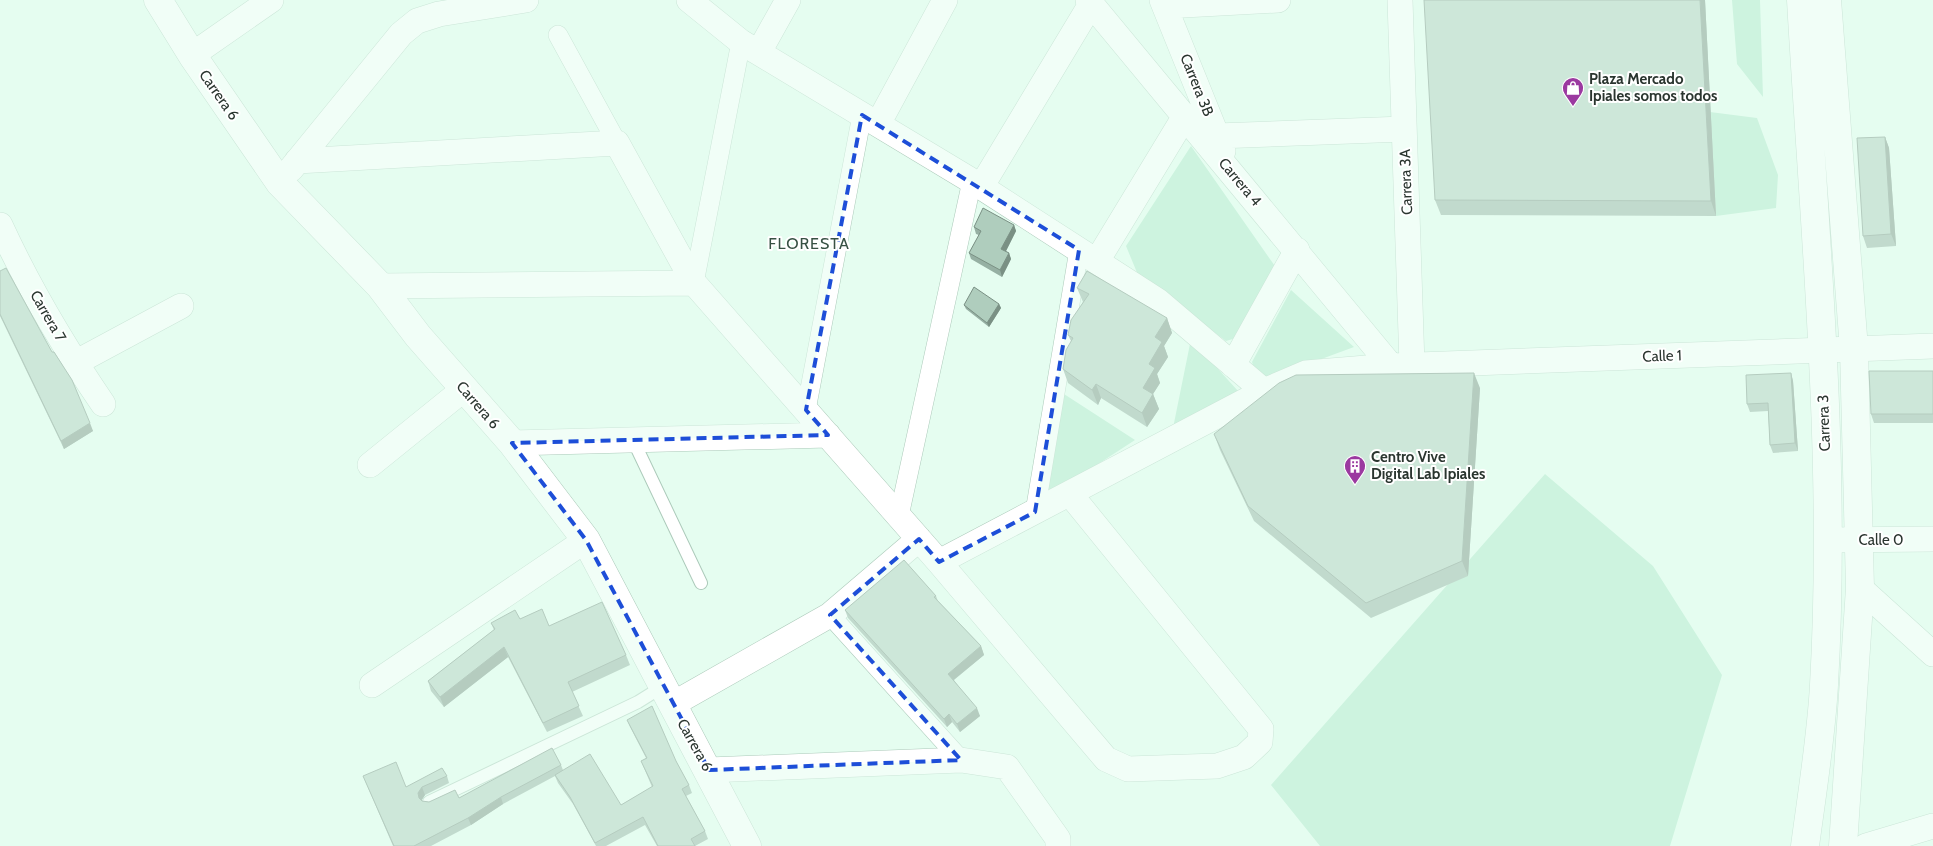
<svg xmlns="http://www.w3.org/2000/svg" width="1933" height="846" font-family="Cabin,sans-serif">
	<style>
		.green { fill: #afe7ca }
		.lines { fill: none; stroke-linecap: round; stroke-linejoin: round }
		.service-casing { stroke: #accaba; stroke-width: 14 }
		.pedestrian-casing { stroke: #accaba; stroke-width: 20 }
		.minor-casing { stroke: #accaba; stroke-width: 26 }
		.tertiary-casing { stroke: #accaba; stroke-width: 29 }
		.secondary-casing { stroke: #accaba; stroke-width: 29 }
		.service { stroke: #fff; stroke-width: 12 }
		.pedestrian { stroke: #fff; stroke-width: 19 }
		.minor { stroke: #fff; stroke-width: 25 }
		.tertiary { stroke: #fff; stroke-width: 28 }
		.secondary { stroke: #fff; stroke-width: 28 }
		.wall { fill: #96b0a3 }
		.shaded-wall { fill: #7a9084 }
		.building { fill: #afcdbd; stroke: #7a9084 }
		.marked { fill: none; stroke: #1d4ed8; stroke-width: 4; stroke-dasharray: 10 6; stroke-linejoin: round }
		.labels { text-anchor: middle; stroke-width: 4; stroke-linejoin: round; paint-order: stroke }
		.poi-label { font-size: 15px; font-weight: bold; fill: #2a352f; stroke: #fff; text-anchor: start }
		.street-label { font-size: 15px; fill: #2a352f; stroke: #fff }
		.neighbourhood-label { font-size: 16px; letter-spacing: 1px; fill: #375144; stroke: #fff }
	</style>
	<rect width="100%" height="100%" fill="#e5fdf0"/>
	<!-- green -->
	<path class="green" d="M 1732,0 L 1760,0 L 1763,97 L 1737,64 Z
		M 1710,112 L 1757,118 L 1778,175 L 1776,208 L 1716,216 Z
		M 1191,146 L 1279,272 L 1243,336 L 1226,341 L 1138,275 L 1126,246 Z
		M 1291,290 L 1354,347 L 1259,382 L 1252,362 Z
		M 1191,339 L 1238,391 L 1173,428 Z
		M 1064,394 L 1135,440 L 1046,498 Z
		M 1545,474 L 1653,566 L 1722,675 L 1670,846 L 1320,846 L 1271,785 Z"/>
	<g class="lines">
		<!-- service casing -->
		<g class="service-casing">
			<path id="service" d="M 633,440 L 701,583
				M 429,802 L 638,702 L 662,687"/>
		</g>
		<!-- pedestrian casing -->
		<g class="pedestrian-casing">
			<path id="pedestrian" d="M 558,35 L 617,143
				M 694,283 L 741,42
				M 806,410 L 862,115
				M 1035,512 L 1079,250
				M 899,516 L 972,181
				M 830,615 L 961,760"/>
		</g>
		<!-- minor casing -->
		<g class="minor-casing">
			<path id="minor" d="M 689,0 L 741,42 L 972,181 L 1158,301 L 1264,391
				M 1088,0 L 1391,366
				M 1162,0 L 1223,151
				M 1400,0 L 1412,365
				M 1165,6 L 1278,0
				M 759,52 L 788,0
				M 192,55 L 271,0
				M 878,124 L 945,0
				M 1217,136 L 1404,129
				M 297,161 L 617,143 L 694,283
				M 291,169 L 401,34 L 417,21 L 439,14 L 526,0
				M 981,187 L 1091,4
				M 0,225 C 29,288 64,347 103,404
				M 1097,261 L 1185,116
				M 380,286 L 694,283 L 939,562 L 1106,759 L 1128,769 L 1217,766 L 1244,757 L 1260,742 L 1261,729 L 1070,494
				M 75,363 L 181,306
				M 1233,365 L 1297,250
				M 512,443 L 828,435
				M 370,465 L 464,389
				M 1828,540 L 1933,539
				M 939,562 L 1264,391 L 1306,373 L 1391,366 L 1933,346
				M 1860,588 L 1933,654
				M 372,685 L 586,540
				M 673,704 L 830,615 L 919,539
				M 709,770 L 961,760 L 1007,767 L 1058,839 L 1058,846
				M 1866,846 L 1933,826"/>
		</g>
		<!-- tertiary casing -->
		<g class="tertiary-casing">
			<path id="tertiary" d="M 1801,0 C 1814,228 1837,457 1824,685 C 1821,739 1812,793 1805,846
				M 1827,0 L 1854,349 L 1860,588 L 1843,846"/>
		</g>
		<!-- secondary casing -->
		<g class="secondary-casing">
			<path id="secondary" d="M 158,0 L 192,55 L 280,183 L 380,286 L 418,336 L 512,443 L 586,540 L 747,846"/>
		</g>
		<!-- service -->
		<use href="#service" class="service"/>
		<!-- pedestrian -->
		<use href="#pedestrian" class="pedestrian"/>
		<!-- minor -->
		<use href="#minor" class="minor"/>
		<!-- tertiary -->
		<use href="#tertiary" class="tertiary"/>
		<!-- secondary -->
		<use href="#secondary" class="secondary"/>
	</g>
	<!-- wall -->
	<path class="wall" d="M 1705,0 L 1716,216 L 1441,215 L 1435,200 Z
		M 1885,137 L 1889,148 L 1896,246 L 1867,248 L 1863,236 Z
		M 1014,225 L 1016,231 L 1006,251 L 1009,253 L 1011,259 L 1002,277 L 971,259 L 969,253 L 979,235 L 976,234 L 974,227 Z
		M 0,271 L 93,431 L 64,449 L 0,316 Z
		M 1077,288 L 1167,318 L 1172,333 L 1164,346 L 1168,357 L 1157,374 L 1160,383 L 1153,394 L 1159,409 L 1147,427 L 1101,398 L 1098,405 L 1068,383 L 1063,369 L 1071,341 L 1068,335 L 1083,302 Z
		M 999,304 L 1001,308 L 989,327 L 966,309 L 964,305 Z
		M 1933,371 L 1933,423 L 1874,423 L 1871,414 Z
		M 1791,373 L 1793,381 L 1798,451 L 1773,453 L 1770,445 L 1768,411 L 1750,412 L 1747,404 Z
		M 1480,388 L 1468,576 L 1371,618 L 1254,521 L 1220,450 L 1214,434 Z
		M 936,596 L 938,601 L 981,646 L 984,655 L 954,680 L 980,716 L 960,732 L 952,722 L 947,727 L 848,618 L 845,610 Z
		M 520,619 L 549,626 L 626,655 L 630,665 L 572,692 L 583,716 L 547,732 L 508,657 L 444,707 L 431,691 L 428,681 L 494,630 L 491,623 Z
		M 627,720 L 676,761 L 689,785 L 692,793 L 686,796 L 705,831 L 708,839 L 695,846 L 657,846 L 645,825 L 606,846 L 596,846 L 573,804 L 558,783 L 555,776 L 503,804 L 471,825 L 431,846 L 393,846 L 363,776 L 406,787 L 447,776 L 449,783 L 425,795 L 421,801 L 422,801 L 429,802 L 459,798 L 561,765 L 563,770 L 621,805 L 652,787 L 641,761 L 646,758 L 630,727 Z"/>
	<!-- shaded-wall -->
	<path class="shaded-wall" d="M 1700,0 L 1705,0 L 1716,216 L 1711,201 Z
		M 1885,137 L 1889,148 L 1896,246 L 1891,234 Z
		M 1014,225 L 1016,231 L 1004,255 L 1001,249 Z
		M 1009,253 L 1011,259 L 1002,277 L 1000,270 Z
		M 999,304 L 1001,308 L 989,327 L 987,323 Z
		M 1167,318 L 1172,333 L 1164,346 L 1168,357 L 1157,374 L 1160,383 L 1153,394 L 1159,409 L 1147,427 L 1142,413 L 1143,388 L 1155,337 Z
		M 1474,373 L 1480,388 L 1468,576 L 1462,561 Z
		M 1791,373 L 1793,381 L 1798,451 L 1795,443 Z
		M 1096,384 L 1101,398 L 1098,405 L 1092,390 Z
		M 90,423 L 93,431 L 64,449 L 61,441 Z
		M 981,646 L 984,655 L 951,682 L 948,674 Z
		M 504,647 L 508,657 L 444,707 L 440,697 Z
		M 977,708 L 980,716 L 960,732 L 957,724 Z
		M 949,714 L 952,722 L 947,727 L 944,719 Z
		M 422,787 L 425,795 L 421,801 L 419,798 L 418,793 Z
		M 501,797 L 503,804 L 471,825 L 468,818 Z"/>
	<!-- building -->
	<path class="building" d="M 1424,0 L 1700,0 L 1711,201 L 1435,200 Z
		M 1885,137 L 1891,234 L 1863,236 L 1857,138 Z
		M 983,208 L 1014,225 L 1001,249 L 1009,253 L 1000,270 L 969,253 L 981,231 L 974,227 Z
		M 6,268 L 52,352 L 54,352 L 72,380 L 90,423 L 61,441 L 0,314 L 0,271 Z
		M 1087,271 L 1167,318 L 1155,337 L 1162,342 L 1149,364 L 1155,368 L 1143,388 L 1153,394 L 1142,413 L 1096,384 L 1092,390 L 1063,369 L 1066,350 L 1073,338 L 1068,335 L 1071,320 L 1089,294 L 1077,288 Z
		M 974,287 L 999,304 L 987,323 L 964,305 Z
		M 1869,371 L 1933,371 L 1933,414 L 1871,414 Z
		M 1474,373 L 1462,561 L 1366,603 L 1248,506 L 1214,434 L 1279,383 L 1296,375 Z
		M 1791,373 L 1795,443 L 1770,445 L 1768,403 L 1747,404 L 1746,375 Z
		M 904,560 L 936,596 L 934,597 L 981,646 L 948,674 L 977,708 L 957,724 L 949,714 L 944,719 L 845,610 Z
		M 602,602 L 626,655 L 568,682 L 579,706 L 543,723 L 504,647 L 440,697 L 428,681 L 495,629 L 491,623 L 515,610 L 520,619 L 542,609 L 549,626 Z
		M 652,706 L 676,761 L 689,785 L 682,789 L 705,831 L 691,839 L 695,846 L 658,846 L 643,817 L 595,843 L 570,797 L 555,775 L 590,754 L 621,805 L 653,786 L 641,761 L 647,758 L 627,720 Z
		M 552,748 L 561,765 L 501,797 L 468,818 L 414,846 L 394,846 L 363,776 L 396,762 L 406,787 L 442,768 L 447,776 L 422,787 L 418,793 L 419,798 L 422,801 L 429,802 L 455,790 L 459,798 Z"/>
	<!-- marked area -->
	<path d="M0 0H1933V846H0ZM 862,115 L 1079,250 L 1035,512 L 939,562 L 919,539 L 830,615 L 961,760 L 709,770 L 586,540 L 512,443 L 828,435 L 806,410 Z" fill="#e5fdf0" fill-opacity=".55" fill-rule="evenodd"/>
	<path class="marked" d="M 862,115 L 1079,250 L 1035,512 L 939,562 L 919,539 L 830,615 L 961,760 L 709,770 L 586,540 L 512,443 L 828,435 L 806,410 Z"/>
	<!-- icons -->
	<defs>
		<g id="shop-pin" transform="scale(1.125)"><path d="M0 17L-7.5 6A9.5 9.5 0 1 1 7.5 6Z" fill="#9b39a0" stroke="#fff"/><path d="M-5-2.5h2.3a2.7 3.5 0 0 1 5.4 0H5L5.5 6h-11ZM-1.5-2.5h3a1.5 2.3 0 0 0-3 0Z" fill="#fff"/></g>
		<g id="building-pin" transform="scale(1.125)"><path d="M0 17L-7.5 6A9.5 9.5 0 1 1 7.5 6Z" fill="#9b39a0" stroke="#fff"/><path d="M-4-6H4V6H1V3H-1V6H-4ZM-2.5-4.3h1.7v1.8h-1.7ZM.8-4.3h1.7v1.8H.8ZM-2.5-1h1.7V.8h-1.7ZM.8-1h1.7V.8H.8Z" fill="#fff"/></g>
	</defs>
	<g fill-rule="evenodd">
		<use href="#shop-pin" x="1573" y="88"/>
		<use href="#building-pin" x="1355" y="466"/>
	</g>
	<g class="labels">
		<!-- poi labels -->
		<g class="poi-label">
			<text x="1589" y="84">Plaza Mercado<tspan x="1589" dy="17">Ipiales somos todos</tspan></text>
			<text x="1371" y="462">Centro Vive<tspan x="1371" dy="17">Digital Lab Ipiales</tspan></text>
		</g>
		<!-- street labels -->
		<g class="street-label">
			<text transform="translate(1197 85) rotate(68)" y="5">Carrera 3B</text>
			<text transform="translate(219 95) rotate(55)" y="5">Carrera 6</text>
			<text transform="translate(1240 182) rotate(50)" y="5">Carrera 4</text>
			<text transform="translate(1406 182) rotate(-92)" y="5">Carrera 3A</text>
			<text transform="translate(48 316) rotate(60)" y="5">Carrera 7</text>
			<text transform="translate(1662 356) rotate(-2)" y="5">Calle 1</text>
			<text transform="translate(478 405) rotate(49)" y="5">Carrera 6</text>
			<text transform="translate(1824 423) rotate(-92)" y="5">Carrera 3</text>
			<text x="1881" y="545">Calle 0</text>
			<text transform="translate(695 745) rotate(61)" y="5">Carrera 6</text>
		</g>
		<!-- neighbourhood labels -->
		<g class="neighbourhood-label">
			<text x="809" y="249">FLORESTA</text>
		</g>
	</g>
</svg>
